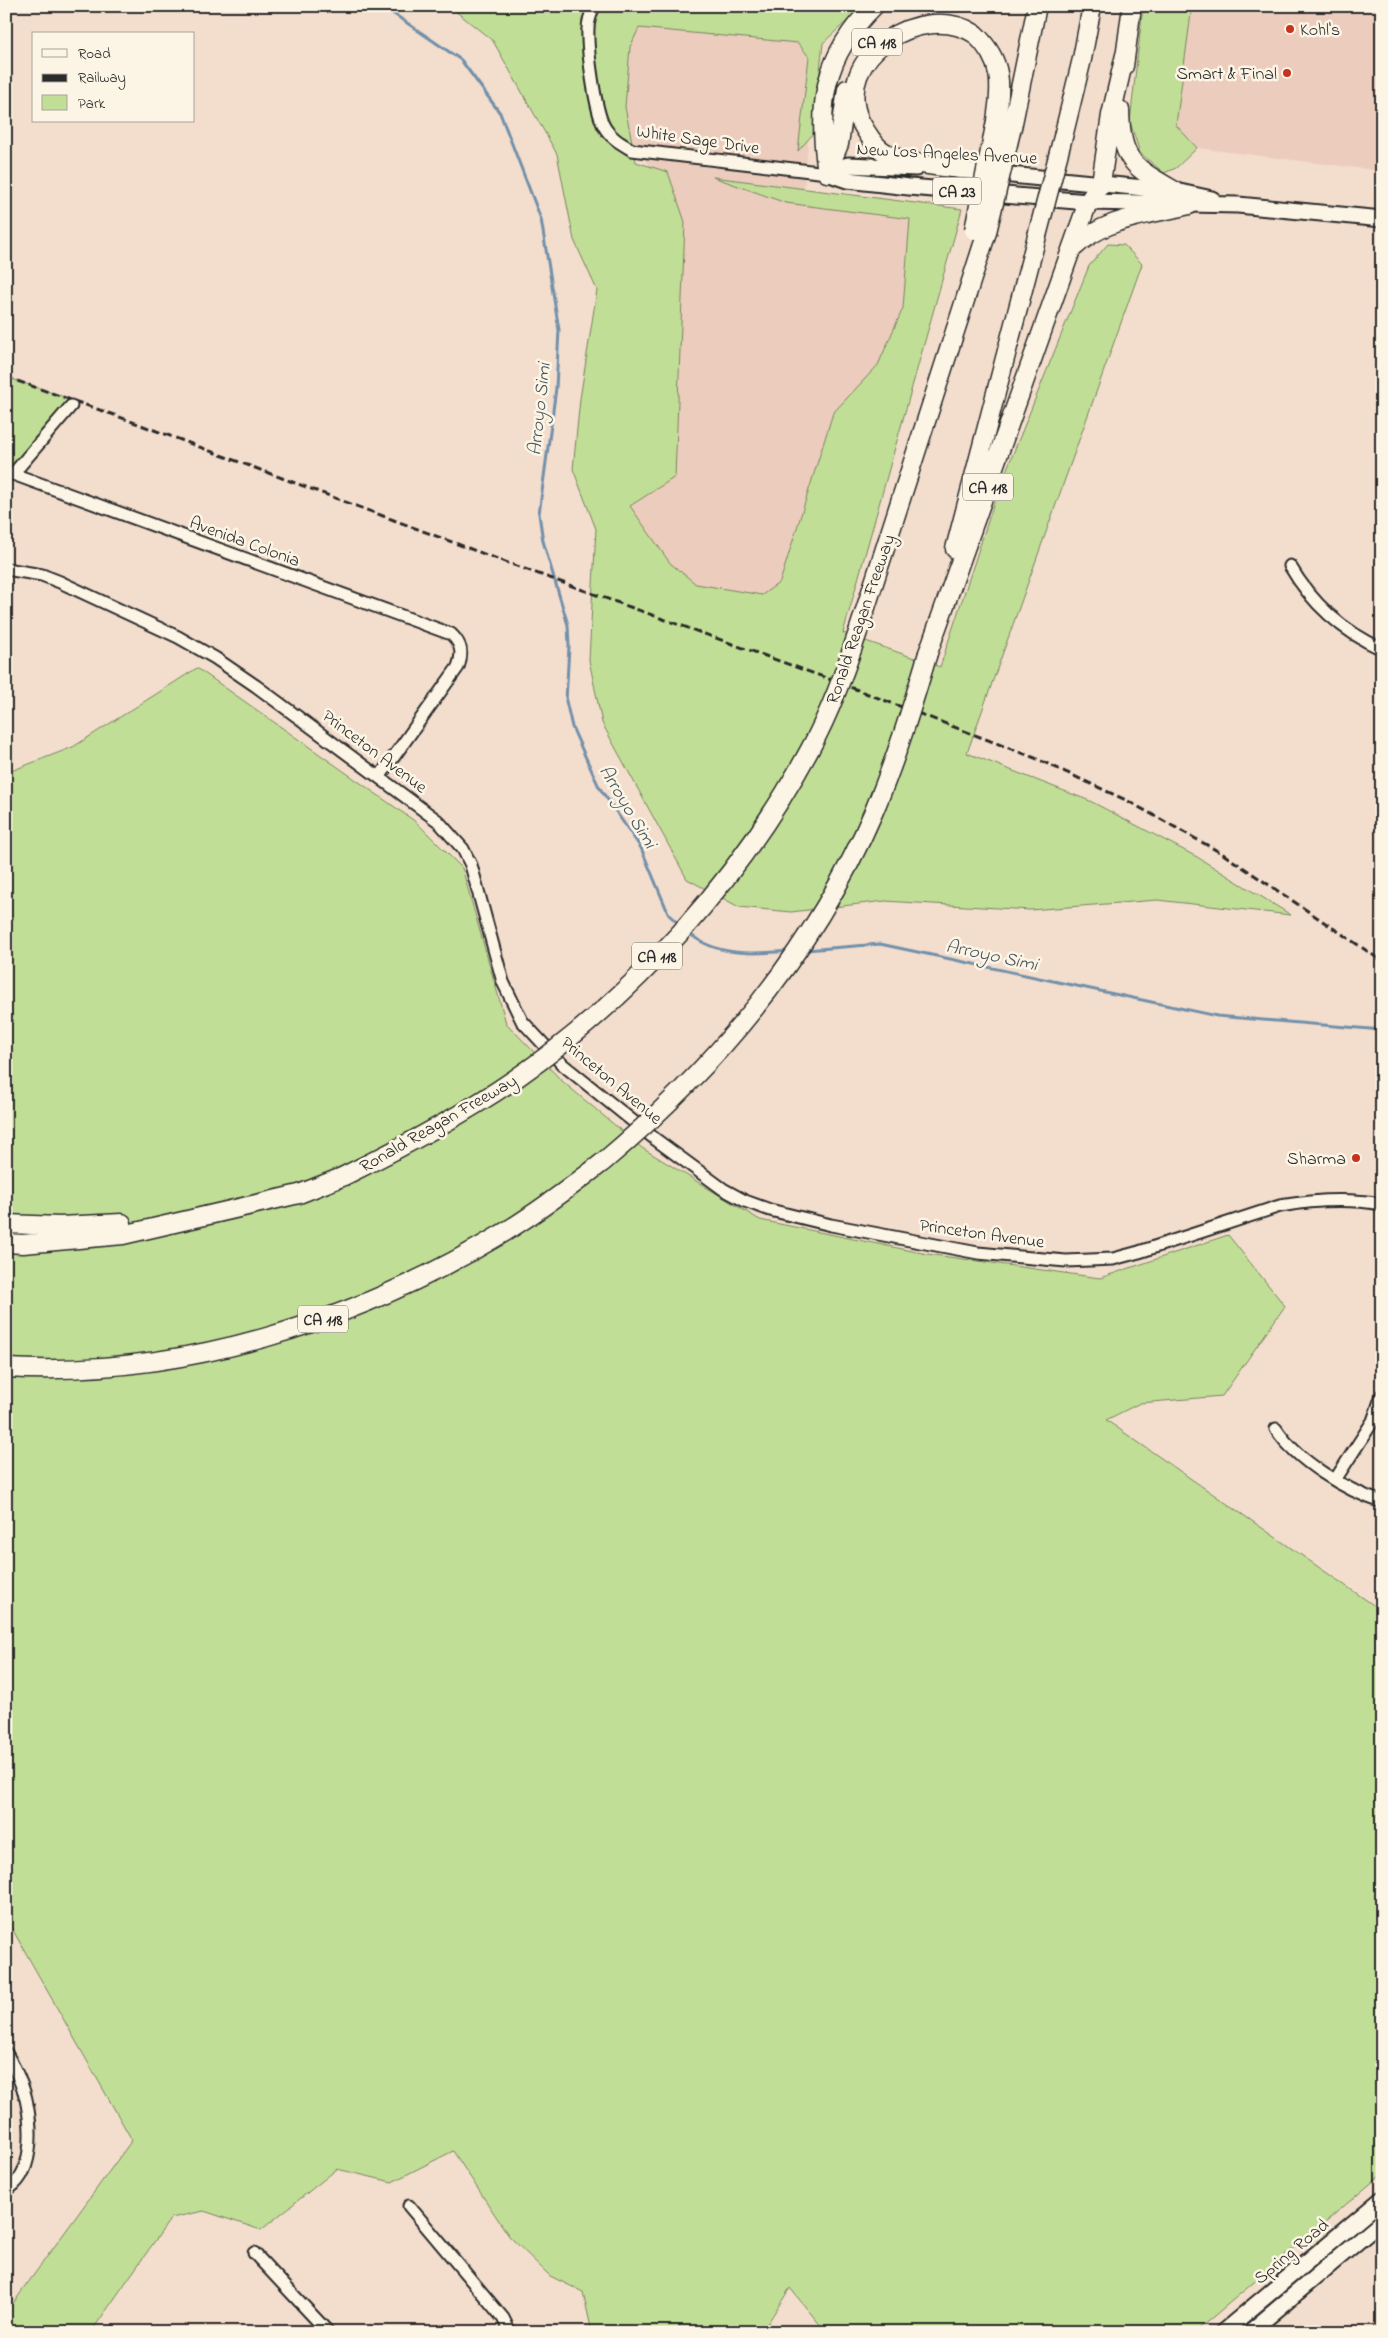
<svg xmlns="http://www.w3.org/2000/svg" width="1388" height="2338" font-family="'Indie Flower',sans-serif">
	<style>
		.built { fill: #ecccbc }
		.green { fill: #c1de96; stroke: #768460 }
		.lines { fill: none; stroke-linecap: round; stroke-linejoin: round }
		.stream { stroke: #7190aa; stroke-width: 3 }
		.minor-casing { stroke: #2b2b2b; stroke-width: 15 }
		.major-casing { stroke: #2b2b2b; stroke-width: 19 }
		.highway-casing { stroke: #2b2b2b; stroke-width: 21 }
		.minor { stroke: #fcf5e5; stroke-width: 11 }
		.major { stroke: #fcf5e5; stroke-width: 15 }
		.highway { stroke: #fcf5e5; stroke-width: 18 }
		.rail { stroke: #2b2b2b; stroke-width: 3; stroke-dasharray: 8 4; stroke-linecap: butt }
		.highway-bridge-casing { stroke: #2b2b2b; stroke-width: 21; stroke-linecap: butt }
		.highway-bridge { stroke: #fcf5e5; stroke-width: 18 }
		.poi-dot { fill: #c8321e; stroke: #fcf5e5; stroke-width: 2 }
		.labels { text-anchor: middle; stroke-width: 5; stroke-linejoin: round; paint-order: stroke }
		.shield { fill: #fcf5e5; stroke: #6a6863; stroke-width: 1 }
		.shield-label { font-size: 16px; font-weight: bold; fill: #2b2b2b }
		.poi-label { font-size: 18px; fill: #2b2b2b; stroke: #fcf5e5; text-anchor: end }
		.street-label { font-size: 18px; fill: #2b2b2b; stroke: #fcf5e5 }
		.water-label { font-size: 19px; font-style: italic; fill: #485560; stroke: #fcf5e5 }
	</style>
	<rect width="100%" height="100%" fill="#f3ddcd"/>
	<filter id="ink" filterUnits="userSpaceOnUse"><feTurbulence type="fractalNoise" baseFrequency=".02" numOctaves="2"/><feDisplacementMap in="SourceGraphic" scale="10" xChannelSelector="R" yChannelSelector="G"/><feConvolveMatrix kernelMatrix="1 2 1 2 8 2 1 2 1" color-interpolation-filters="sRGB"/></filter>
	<g filter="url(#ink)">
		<!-- built -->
		<path class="built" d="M 1192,6 L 1382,6 L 1382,171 L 1197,148 L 1176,125 Z
			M 632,25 L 817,41 L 803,199 L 924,215 L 909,315 L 775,619 L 689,591 L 626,509 L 667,476 L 664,183 L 621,131 Z"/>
		<!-- green -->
		<path class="green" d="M 449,6 L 863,6 L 823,43 L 813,134 L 798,151 L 809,57 L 798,43 L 639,28 L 630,47 L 625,107 L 636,162 L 668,172 L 685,222 L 675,477 L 630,506 L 670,563 L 696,584 L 762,595 L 780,582 L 833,413 L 878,365 L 903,308 L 910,219 L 786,203 L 713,177 L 962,209 L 843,633 L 940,667 L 998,491 L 1089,266 L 1108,244 L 1124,245 L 1142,264 L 967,753 L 1090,801 L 1197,857 L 1291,915 L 1157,900 L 1030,910 L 885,901 L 791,912 L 739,907 L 687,879 L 602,723 L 589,660 L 596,529 L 573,469 L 580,399 L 597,290 L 574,240 L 557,154 L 493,41 Z
			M 1143,6 L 1192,6 L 1176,125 L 1197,148 L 1176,168 L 1164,173 L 1140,153 L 1130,122 Z
			M 6,377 L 76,401 L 13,474 L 6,475 Z
			M 197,668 L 416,822 L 462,868 L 506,1023 L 562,1081 L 642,1148 L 760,1220 L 927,1254 L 1100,1278 L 1228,1235 L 1285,1306 L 1222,1396 L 1140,1403 L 1106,1420 L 1382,1611 L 1382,2174 L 1195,2332 L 826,2332 L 790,2288 L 762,2332 L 592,2332 L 583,2292 L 550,2276 L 509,2236 L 453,2151 L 392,2182 L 337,2169 L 261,2230 L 204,2211 L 171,2218 L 91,2332 L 6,2332 L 6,2313 L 132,2140 L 6,1918 L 6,773 L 73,747 Z"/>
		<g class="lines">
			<!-- stream -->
			<path class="stream" d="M 377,6 L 391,12 L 461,60 L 500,113 L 541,219 L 559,330 L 556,388 L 539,514 L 543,541 L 568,625 L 569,646 L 566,701 L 572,727 L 599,787 L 641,848 L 669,915 L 680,925
				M 689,933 C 716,957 756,954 790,951
				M 806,950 L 880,944 L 1217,1016 L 1382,1030"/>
			<!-- minor casing -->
			<g class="minor-casing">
				<path id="minor" d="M 594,6 C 591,13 588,21 588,29 C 587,48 595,113 605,128 C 611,138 622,144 632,150 L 827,173
					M 13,474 L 451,634 C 462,644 463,654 458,667 L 380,776
					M 8,475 L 13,474 L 71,406
					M 1290,566 C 1312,604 1342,631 1382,649
					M 6,569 L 42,575 L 60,582 L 178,637 L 215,658 L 256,686 L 438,821 L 463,849 L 471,865 L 503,982 L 522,1021 L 562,1064 L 655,1139 L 723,1189 L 745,1201 L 770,1210 L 831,1225 L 978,1253 L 1066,1261 L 1113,1259 L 1139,1252 L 1280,1206 C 1314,1200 1348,1198 1382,1204
					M 1276,1429 C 1297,1461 1345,1490 1382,1502
					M 1335,1480 L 1373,1421 L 1382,1395
					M 6,2053 C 15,2069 24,2086 27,2104 C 32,2130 34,2176 6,2190
					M 409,2206 L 503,2318 L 510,2332
					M 254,2253 L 328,2332"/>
			</g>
			<!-- major casing -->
			<g class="major-casing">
				<path id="major" d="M 949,169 L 1175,191 L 1212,199
					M 827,173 L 847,180 L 909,187 L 1088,202 L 1238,205 L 1382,219
					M 827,173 L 848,165 L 916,168
					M 1223,2332 L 1382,2199
					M 1250,2332 L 1382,2221"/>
			</g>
			<!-- highway casing -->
			<g class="highway-casing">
				<path id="highway" d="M 1124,66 L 1132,6
					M 1120,110 C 1121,161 1133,167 1175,191
					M 1013,123 L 1037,6
					M 1064,133 L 1082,59 L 1092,6
					M 960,169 C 937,166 899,164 880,149 C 872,142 865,130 860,121 C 831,57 922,0 975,34 C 1004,62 1001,85 996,121
					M 827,173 C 817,104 823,56 874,6
					M 827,173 L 839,144 L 847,89
					M 1072,249 C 1106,217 1145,216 1189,205
					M 955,549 L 1037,236
					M 859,629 L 987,232
					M 928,653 L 1088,202 L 1101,183 L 1111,115 L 1125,55
					M 6,1224 L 60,1226 L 122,1223
					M 6,1243 L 23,1244 L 123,1235 L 299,1194 L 342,1177
					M 6,1368 C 181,1378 356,1322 505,1232 C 539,1211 571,1187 603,1162"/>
			</g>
			<!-- minor -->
			<use href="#minor" class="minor"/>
			<!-- major -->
			<use href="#major" class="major"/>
			<!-- highway -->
			<use href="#highway" class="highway"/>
			<!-- rail -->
			<path class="rail" d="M 6,377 L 117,416 L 500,560 L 829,679 L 1035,758 L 1128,801 L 1223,854 L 1382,961"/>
			<!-- highway-bridge casing -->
			<g class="highway-bridge-casing">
				<path id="highway-bridge" d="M 974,230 L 996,121
					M 987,232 L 1013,123
					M 1037,236 L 1064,133
					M 603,1162 C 717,1066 815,949 874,811 C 896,759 912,707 928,653
					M 342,1177 C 401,1148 460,1117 515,1079 C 635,996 739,880 809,751 C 830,713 845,671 859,629"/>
			</g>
			<!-- highway-bridge -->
			<use href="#highway-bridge" class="highway-bridge"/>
		</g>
	</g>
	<!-- markers -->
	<g class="poi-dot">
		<circle cx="1290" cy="29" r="5"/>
		<circle cx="1287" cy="73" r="5"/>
		<circle cx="1356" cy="1158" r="5"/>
	</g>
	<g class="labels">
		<!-- shield labels -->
		<g class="shield">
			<rect x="852" y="28.5" width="50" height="27" rx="4"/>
			<rect x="933" y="177.5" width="48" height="27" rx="4"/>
			<rect x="963" y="473.5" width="50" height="27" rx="4"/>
			<rect x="632" y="942.5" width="50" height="27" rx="4"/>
			<rect x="298" y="1305.5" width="50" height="27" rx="4"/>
		</g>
		<g class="shield-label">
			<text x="877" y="48">CA 118</text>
			<text x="957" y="197">CA 23</text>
			<text x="988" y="493">CA 118</text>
			<text x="657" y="962">CA 118</text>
			<text x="323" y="1325">CA 118</text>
		</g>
		<!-- poi labels -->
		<g class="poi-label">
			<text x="1300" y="35" text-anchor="start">Kohl's</text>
			<text x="1277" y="79">Smart &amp; Final</text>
			<text x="1346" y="1164">Sharma</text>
		</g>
		<!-- street labels -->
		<g class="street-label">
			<text transform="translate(698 139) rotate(8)" y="6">White Sage Drive</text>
			<text transform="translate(947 153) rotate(3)" y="6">New Los Angeles Avenue</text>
			<text transform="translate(245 541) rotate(20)" y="6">Avenida Colonia</text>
			<text transform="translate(860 619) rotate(-71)" y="6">Ronald Reagan Freeway</text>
			<text transform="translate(375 751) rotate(37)" y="6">Princeton Avenue</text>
			<text transform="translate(612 1080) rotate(40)" y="6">Princeton Avenue</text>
			<text transform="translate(438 1123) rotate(-30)" y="6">Ronald Reagan Freeway</text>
			<text transform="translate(982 1233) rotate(8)" y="6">Princeton Avenue</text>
			<text transform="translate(1291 2251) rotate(-40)" y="6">Spring Road</text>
		</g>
		<!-- water labels -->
		<g class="water-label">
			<text transform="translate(538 409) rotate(-84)" y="7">Arroyo Simi</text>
			<text transform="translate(629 806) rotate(59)" y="7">Arroyo Simi</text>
			<text transform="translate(992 954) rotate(12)" y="7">Arroyo Simi</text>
		</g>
	</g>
	<!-- margin -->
	<rect width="1388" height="2338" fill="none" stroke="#fcf5e5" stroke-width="25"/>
	<rect x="12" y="12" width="1363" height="2313" fill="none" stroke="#2b2b2b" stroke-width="2" filter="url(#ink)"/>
	<!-- legend -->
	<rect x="32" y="32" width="162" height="90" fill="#fcf5e5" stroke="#a8a49b"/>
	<rect x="42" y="49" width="25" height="8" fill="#fcf5e5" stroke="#a8a49b"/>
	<text x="78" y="58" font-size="15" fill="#2b2b2b">Road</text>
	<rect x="42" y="74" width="25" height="8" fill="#2b2b2b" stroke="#a8a49b"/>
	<text x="78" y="82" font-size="15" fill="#2b2b2b">Railway</text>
	<rect x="42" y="95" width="25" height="15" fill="#c1de96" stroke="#a8a49b"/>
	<text x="78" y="108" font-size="15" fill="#2b2b2b">Park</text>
</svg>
